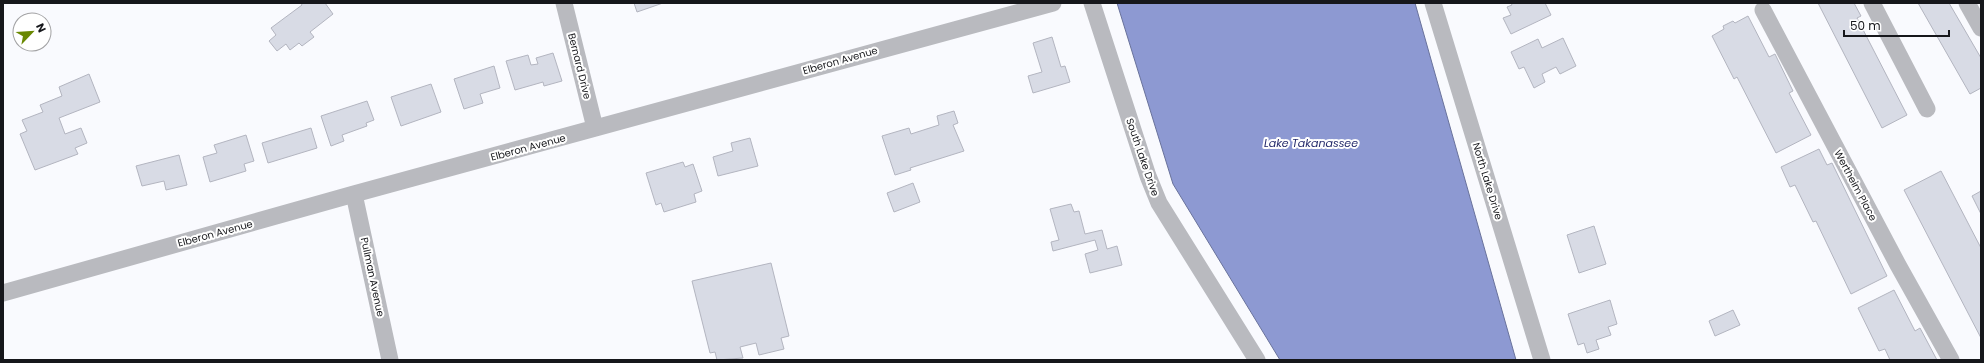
<svg xmlns="http://www.w3.org/2000/svg" width="1984" height="363" font-family="Poppins,sans-serif">
	<style>
		.water { fill: #8d99d2; stroke: #69729b }
		.building { fill: #d8dbe5; stroke: #b3b5c0 }
		.lines { fill: none; stroke-linecap: round; stroke-linejoin: round }
		.street { stroke: #b9babf; stroke-width: 17 }
		.labels { text-anchor: middle; stroke-width: 4; stroke-linejoin: round; paint-order: stroke }
		.street-label { font-size: 10px; fill: #16171b; stroke: #fff }
		.water-label { font-size: 11px; font-style: italic; fill: #22286a; stroke: #fff }
	</style>
	<rect width="100%" height="100%" fill="#f9fafe"/>
	<!-- water -->
	<path class="water" d="M 1117,3 L 1415,3 L 1516,360 L 1280,360 L 1173,184 Z"/>
	<!-- building -->
	<path class="building" d="M 301,3 L 325,3 L 333,14 L 310,32 L 314,37 L 302,46 L 299,43 L 290,50 L 286,44 L 277,51 L 269,41 L 276,35 L 271,28 L 302,5 Z
		M 634,3 L 663,3 L 637,12 Z
		M 1511,3 L 1545,3 L 1551,15 L 1511,34 L 1503,18 L 1511,15 L 1507,7 L 1512,5 Z
		M 1818,3 L 1854,3 L 1861,16 L 1857,18 L 1907,115 L 1882,128 Z
		M 1918,3 L 1949,3 L 1981,58 L 1981,88 L 1970,94 Z
		M 1748,16 L 1769,57 L 1775,54 L 1793,91 L 1789,93 L 1811,135 L 1776,153 L 1737,77 L 1734,79 L 1712,36 L 1724,29 L 1723,26 L 1733,21 L 1735,23 Z
		M 1052,37 L 1061,67 L 1065,66 L 1070,82 L 1033,93 L 1028,76 L 1042,72 L 1033,43 Z
		M 1563,38 L 1576,66 L 1560,74 L 1556,67 L 1542,74 L 1545,82 L 1534,88 L 1524,67 L 1519,69 L 1511,52 L 1538,39 L 1542,48 Z
		M 553,53 L 562,81 L 544,86 L 543,82 L 515,90 L 506,61 L 528,55 L 531,65 L 538,64 L 536,58 Z
		M 494,66 L 500,88 L 480,94 L 483,103 L 464,109 L 454,79 Z
		M 89,74 L 100,102 L 59,118 L 65,134 L 81,128 L 87,143 L 75,148 L 78,154 L 35,170 L 20,134 L 27,131 L 22,120 L 43,112 L 40,105 L 62,96 L 59,87 Z
		M 431,84 L 441,112 L 401,126 L 391,97 Z
		M 367,101 L 374,120 L 366,123 L 367,126 L 342,135 L 344,141 L 331,146 L 321,116 Z
		M 954,111 L 958,123 L 953,125 L 964,151 L 910,168 L 911,170 L 895,175 L 882,136 L 909,128 L 911,134 L 939,125 L 937,116 Z
		M 311,128 L 317,148 L 268,163 L 262,143 Z
		M 246,135 L 254,161 L 244,164 L 246,171 L 210,182 L 203,157 L 217,153 L 214,145 Z
		M 750,138 L 758,166 L 718,176 L 713,157 L 733,151 L 731,143 Z
		M 1819,149 L 1827,165 L 1832,163 L 1887,276 L 1851,294 L 1816,221 L 1813,222 L 1795,185 L 1790,187 L 1781,167 Z
		M 179,155 L 187,185 L 166,190 L 164,181 L 142,186 L 136,166 Z
		M 683,162 L 685,167 L 693,164 L 702,191 L 694,194 L 696,202 L 664,212 L 661,203 L 656,205 L 646,173 Z
		M 1941,171 L 1981,248 L 1981,338 L 1904,190 Z
		M 913,183 L 920,202 L 894,212 L 887,193 Z
		M 1981,191 L 1981,214 L 1972,196 Z
		M 1071,204 L 1074,212 L 1079,211 L 1085,234 L 1102,230 L 1107,249 L 1117,246 L 1122,265 L 1090,273 L 1085,254 L 1098,250 L 1095,240 L 1053,251 L 1051,242 L 1059,240 L 1050,209 Z
		M 1594,226 L 1606,264 L 1579,273 L 1567,235 Z
		M 771,263 L 789,336 L 781,338 L 784,349 L 759,355 L 756,343 L 740,347 L 743,358 L 717,360 L 715,352 L 710,353 L 692,281 Z
		M 1894,290 L 1915,331 L 1920,328 L 1937,360 L 1890,360 L 1885,349 L 1879,351 L 1858,308 Z
		M 1610,300 L 1617,324 L 1608,327 L 1611,335 L 1596,340 L 1599,349 L 1587,353 L 1584,343 L 1578,345 L 1568,314 Z
		M 1733,310 L 1740,325 L 1715,336 L 1709,321 Z"/>
	<g class="lines">
		<!-- street -->
		<path class="street" d="M 564,3 L 595,128
			M 1092,3 L 1148,176 L 1159,203 L 1257,360
			M 1433,3 L 1542,360
			M 1872,3 L 1927,109
			M 1967,3 L 1981,28
			M 1763,10 L 1898,265 L 1951,360
			M 354,194 L 390,360
			M 3,293 L 354,194 L 1053,3"/>
	</g>
	<g class="labels">
		<!-- street labels -->
		<g class="street-label">
			<text transform="translate(840 60) rotate(-16)" y="4">Elberon Avenue</text>
			<text transform="translate(580 66) rotate(76)" y="4">Bernard Drive</text>
			<text transform="translate(528 147) rotate(-15)" y="4">Elberon Avenue</text>
			<text transform="translate(1143 157) rotate(71)" y="4">South Lake Drive</text>
			<text transform="translate(1488 181) rotate(73)" y="4">North Lake Drive</text>
			<text transform="translate(1856 185) rotate(62)" y="4">Wertheim Place</text>
			<text transform="translate(215 233) rotate(-15)" y="4">Elberon Avenue</text>
			<text transform="translate(373 277) rotate(78)" y="4">Pullman Avenue</text>
		</g>
		<!-- water labels -->
		<g class="water-label">
			<text x="1311" y="147">Lake Takanassee</text>
		</g>
	</g>
	<!-- border -->
	<rect width="1984" height="363" fill="none" stroke="#16171b" stroke-width="8"/>
	<!-- north arrow -->
	<g transform="translate(32 32) rotate(65)"><circle r="19" fill="#ffffff" stroke="#a2a2a4"/>
	<path d="M0-3L7 15L0 10L-7 15Z" fill="#698802"/>
	<text y="-6" font-size="11" font-weight="bold" text-anchor="middle" fill="#16171b">N</text>
	</g>
	<!-- scale -->
	<path d="M1844 30v6h105v-6" fill="none" stroke="#16171b" stroke-width="2"/>
	<text x="1850" y="30" font-size="12" fill="#16171b" stroke="#ffffff" stroke-width="3" paint-order="stroke">50 m</text>
</svg>
